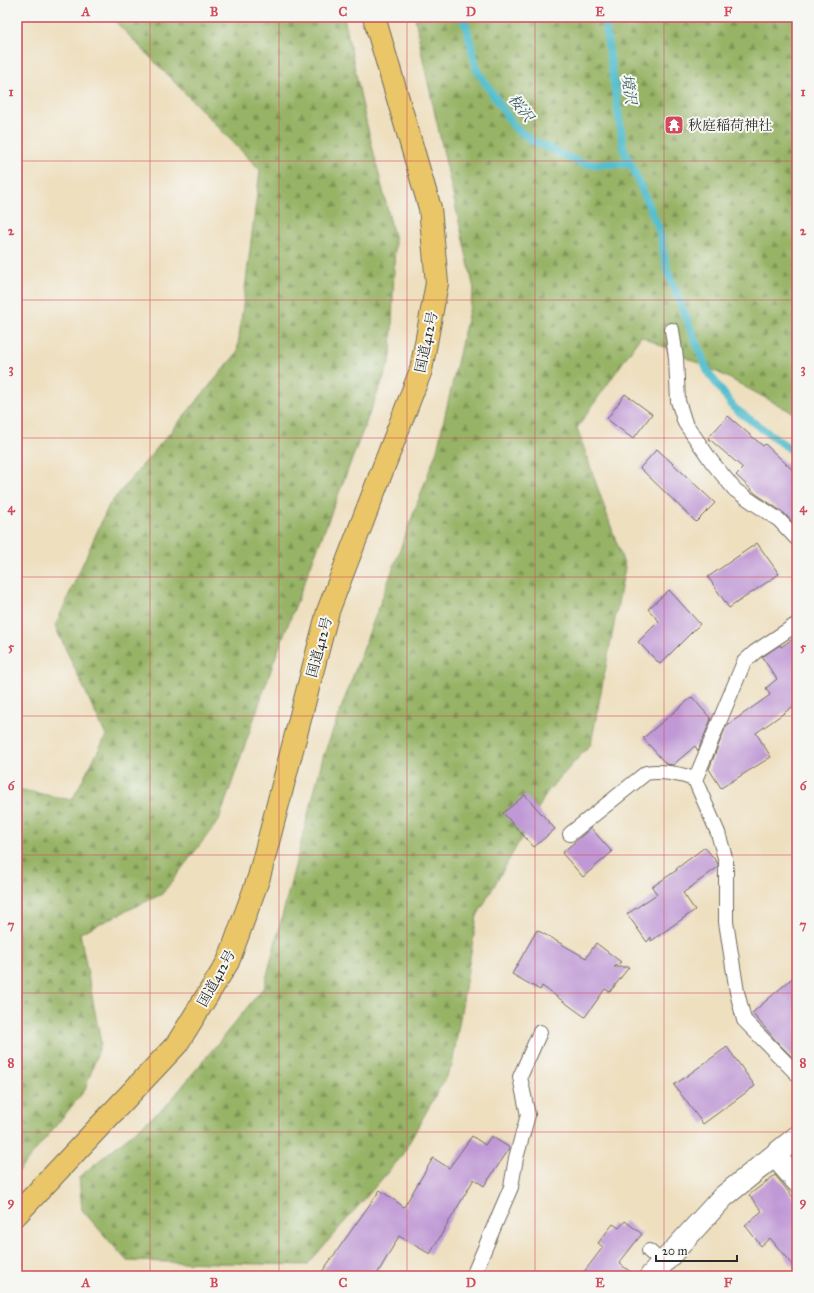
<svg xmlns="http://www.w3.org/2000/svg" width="814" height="1293" font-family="'IM FELL Great Primer','Noto Serif JP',serif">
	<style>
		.forest { fill: url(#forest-firs); stroke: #617048 }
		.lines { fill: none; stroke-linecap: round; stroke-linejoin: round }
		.stream { stroke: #52becd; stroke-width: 8 }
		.building { fill: #bf98d5 }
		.service-casing { stroke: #6f6a5f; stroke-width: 16 }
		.minor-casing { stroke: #6f6a5f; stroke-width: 24 }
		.trunk-casing { stroke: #6f6a5f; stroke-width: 24 }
		.service { stroke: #fff; stroke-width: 14 }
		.minor { stroke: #fff; stroke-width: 22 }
		.trunk { stroke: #eac669; stroke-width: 22 }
		.grid { fill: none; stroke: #d1495b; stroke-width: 1; stroke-opacity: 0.55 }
		.labels { text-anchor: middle; stroke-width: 4; stroke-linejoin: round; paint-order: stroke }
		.poi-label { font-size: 14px; fill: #2b2b2b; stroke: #f6f6f2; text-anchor: start }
		.street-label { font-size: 14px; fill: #2b2b2b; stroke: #f6f6f2 }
		.water-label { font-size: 15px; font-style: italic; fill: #395e64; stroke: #f6f6f2 }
		.neatline { fill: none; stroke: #d1495b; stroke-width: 1.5 }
		.grid-label { font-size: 13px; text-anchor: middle; font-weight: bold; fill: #d1495b }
	</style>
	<defs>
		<pattern id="forest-firs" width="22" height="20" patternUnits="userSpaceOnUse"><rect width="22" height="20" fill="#97b466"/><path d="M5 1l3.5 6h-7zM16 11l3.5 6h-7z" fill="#7b9354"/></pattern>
	</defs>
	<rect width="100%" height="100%" fill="#f6f6f2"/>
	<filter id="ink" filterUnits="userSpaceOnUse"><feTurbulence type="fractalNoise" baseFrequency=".025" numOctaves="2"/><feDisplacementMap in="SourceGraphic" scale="8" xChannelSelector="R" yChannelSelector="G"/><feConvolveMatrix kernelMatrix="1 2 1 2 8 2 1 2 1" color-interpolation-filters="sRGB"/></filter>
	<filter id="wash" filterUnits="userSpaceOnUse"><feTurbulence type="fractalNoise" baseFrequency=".012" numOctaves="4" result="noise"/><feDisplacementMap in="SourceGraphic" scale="16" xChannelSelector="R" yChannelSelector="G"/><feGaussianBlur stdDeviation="0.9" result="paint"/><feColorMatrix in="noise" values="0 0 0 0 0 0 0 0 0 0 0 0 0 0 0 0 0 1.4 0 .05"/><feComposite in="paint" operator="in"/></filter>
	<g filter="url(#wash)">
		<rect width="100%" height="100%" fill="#eedfbf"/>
		<!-- forest -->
		<path class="forest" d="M 111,17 L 344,17 L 365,117 L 395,240 L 391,358 L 274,661 L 219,820 L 162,894 L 80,933 L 101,1043 L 85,1090 L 17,1173 L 17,789 L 72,800 L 106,736 L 55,626 L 109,505 L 237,353 L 260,170 Z
			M 415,17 L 797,17 L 797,415 L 723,375 L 641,336 L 577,428 L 625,567 L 591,744 L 548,791 L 477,916 L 452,1066 L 401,1157 L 307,1265 L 127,1261 L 82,1210 L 79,1177 L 167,1105 L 264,987 L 323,757 L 437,450 L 474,289 L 423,60 Z"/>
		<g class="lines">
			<!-- stream -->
			<path class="stream" d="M 461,17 L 466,25 L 477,70 L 515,128 L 533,141 L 583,164 L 631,164
				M 604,17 L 624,151 L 631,164 L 659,229 L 667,270 L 708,372 L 734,408 L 797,454"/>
		</g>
		<g id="blocks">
			<!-- building -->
			<path class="building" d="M 625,394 L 652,414 L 633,439 L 607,419 Z
				M 728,416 L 763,446 L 765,444 L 797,474 L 797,527 L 784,513 L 756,494 L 736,475 L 743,468 L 708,438 Z
				M 657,449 L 715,503 L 696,522 L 640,468 Z
				M 757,543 L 779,574 L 729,608 L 708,577 Z
				M 669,590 L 700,624 L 660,664 L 638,642 L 659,621 L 648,609 Z
				M 797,636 L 797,709 L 795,705 L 756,733 L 771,757 L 721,788 L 709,769 L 726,726 L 770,695 L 766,688 L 777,679 L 762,657 L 780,645 L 781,647 Z
				M 692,697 L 711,719 L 698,751 L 695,746 L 673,765 L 666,764 L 643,738 Z
				M 525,795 L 555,829 L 534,847 L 503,813 Z
				M 591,828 L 612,852 L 583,877 L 562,853 Z
				M 705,847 L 718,864 L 718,867 L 683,893 L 695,910 L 651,941 L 651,937 L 647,942 L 627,914 L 657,894 L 652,887 L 677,870 L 676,869 Z
				M 537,930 L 586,958 L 596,943 L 621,962 L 614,967 L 629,967 L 610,992 L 605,989 L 585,1017 L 542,986 L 540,990 L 512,974 Z
				M 797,974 L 797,1062 L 779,1044 L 752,1013 Z
				M 727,1047 L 755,1086 L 703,1124 L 674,1085 Z
				M 472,1136 L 485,1145 L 491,1136 L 510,1148 L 484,1186 L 474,1179 L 430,1254 L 399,1236 L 376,1276 L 319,1276 L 380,1190 L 404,1207 L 433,1158 L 449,1168 Z
				M 775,1175 L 797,1202 L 797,1271 L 770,1238 L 761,1246 L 745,1225 L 762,1211 L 749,1195 Z
				M 625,1221 L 642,1234 L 619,1263 L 636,1276 L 581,1276 L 603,1247 L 598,1243 L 613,1224 L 619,1228 Z"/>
		</g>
	</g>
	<g filter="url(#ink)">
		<use href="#blocks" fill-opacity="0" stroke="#6f6a5f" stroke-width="1"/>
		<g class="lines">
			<!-- service casing -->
			<g class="service-casing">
				<path id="service" d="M 672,330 L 676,358 L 678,401 L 685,423 L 712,462 L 735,490 L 779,520 L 797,539
					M 695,780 L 744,662 L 755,652 L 797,624
					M 570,834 L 646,773 C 659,770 683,774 695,780 L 718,833 L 726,861 L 726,922 L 737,992 L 744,1020 L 797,1074
					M 649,1251 L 663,1263
					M 473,1276 L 511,1187 L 516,1158 L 528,1115 L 520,1077 L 540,1032"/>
			</g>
			<!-- minor casing -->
			<g class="minor-casing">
				<path id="minor" d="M 775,1156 L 797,1181
					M 651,1276 L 723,1197 L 797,1137"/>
			</g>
			<!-- trunk casing -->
			<g class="trunk-casing">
				<path id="trunk" d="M 17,1214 L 177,1044 L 228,962 L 259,877 L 328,611 L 421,370 L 437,283 L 430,208 L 374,17"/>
			</g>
			<!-- service -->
			<use href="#service" class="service"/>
			<!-- minor -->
			<use href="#minor" class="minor"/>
			<!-- trunk -->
			<use href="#trunk" class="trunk"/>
		</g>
	</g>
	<!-- grid -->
	<path class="grid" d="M 150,17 L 150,1276M 279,17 L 279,1276M 407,17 L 407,1276M 535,17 L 535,1276M 664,17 L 664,1276M 17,161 L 797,161M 17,300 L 797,300M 17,438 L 797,438M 17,577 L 797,577M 17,716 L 797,716M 17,855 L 797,855M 17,993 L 797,993M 17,1132 L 797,1132"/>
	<!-- icons -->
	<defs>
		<g id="temple-square" transform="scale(1)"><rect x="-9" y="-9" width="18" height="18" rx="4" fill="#d1495b" stroke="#f6f6f2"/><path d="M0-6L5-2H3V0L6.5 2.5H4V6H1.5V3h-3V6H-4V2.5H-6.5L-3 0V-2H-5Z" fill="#fff"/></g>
	</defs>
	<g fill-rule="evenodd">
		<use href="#temple-square" x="674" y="125"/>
	</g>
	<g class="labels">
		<!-- poi labels -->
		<g class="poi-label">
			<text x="688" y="130">秋庭稲荷神社</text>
		</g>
		<!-- street labels -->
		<g class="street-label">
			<text transform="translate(426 342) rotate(-78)" y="5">国道412号</text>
			<text transform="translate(319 647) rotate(-75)" y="5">国道412号</text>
			<text transform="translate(216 978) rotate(-61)" y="5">国道412号</text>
		</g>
		<!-- water labels -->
		<g class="water-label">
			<text transform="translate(629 89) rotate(82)" y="5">境沢</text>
			<text transform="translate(521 108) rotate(52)" y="5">桜沢</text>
		</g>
	</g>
	<!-- margin -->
	<rect width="814" height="1293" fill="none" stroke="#f6f6f2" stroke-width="44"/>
	<!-- scale -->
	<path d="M656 1255v6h81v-6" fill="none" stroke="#2b2b2b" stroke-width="2"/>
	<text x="662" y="1255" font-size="12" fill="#2b2b2b" stroke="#f6f6f2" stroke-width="3" paint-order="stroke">20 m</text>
	<rect x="22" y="22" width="770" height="1249" class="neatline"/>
	<g class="grid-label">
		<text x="86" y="16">A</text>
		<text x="214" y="16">B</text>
		<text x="343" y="16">C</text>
		<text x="471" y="16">D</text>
		<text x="600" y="16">E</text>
		<text x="728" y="16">F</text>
		<text x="11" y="96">1</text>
		<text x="803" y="96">1</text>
		<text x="11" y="235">2</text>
		<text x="803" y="235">2</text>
		<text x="11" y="373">3</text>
		<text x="803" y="373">3</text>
		<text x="11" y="512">4</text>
		<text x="803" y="512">4</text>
		<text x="11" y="651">5</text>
		<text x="803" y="651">5</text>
		<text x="11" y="790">6</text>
		<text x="803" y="790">6</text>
		<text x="11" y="929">7</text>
		<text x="803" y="929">7</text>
		<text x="11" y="1067">8</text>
		<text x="803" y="1067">8</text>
		<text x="11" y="1206">9</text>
		<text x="803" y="1206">9</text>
		<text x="86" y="1287">A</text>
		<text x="214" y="1287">B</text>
		<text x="343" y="1287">C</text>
		<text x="471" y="1287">D</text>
		<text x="600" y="1287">E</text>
		<text x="728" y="1287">F</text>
	</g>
</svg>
